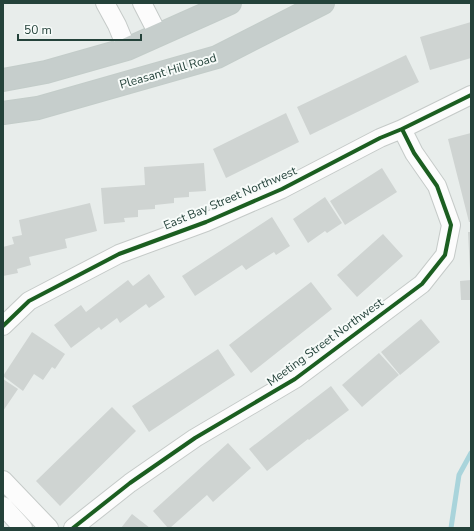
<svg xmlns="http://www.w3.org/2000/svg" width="474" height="531" font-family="'Nunito Sans',sans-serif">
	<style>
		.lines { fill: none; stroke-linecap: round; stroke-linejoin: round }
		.stream { stroke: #a9d4db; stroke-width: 5 }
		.building { fill: #cfd4d2 }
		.minor-casing { stroke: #c5cac8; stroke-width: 20 }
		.trunk-casing { stroke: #c3ccc9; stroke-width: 24 }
		.minor { stroke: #fcfcfc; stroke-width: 18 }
		.trunk { stroke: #c6cecc; stroke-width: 22 }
		.cycleway-casing { stroke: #f7fbf9; stroke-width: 6 }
		.cycleway { stroke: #1b5e20; stroke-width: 4 }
		.labels { text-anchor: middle; stroke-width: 4; stroke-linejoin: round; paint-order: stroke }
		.street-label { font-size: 12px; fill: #24423a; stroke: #f7fbf9 }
	</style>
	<rect width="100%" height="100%" fill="#e8edeb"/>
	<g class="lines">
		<!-- stream -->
		<path class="stream" d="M 451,528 L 459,475 L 471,453"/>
	</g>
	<!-- building -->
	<path class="building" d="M 471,22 L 471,58 L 430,70 L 420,37 Z
		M 406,55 L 419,82 L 310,135 L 297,107 Z
		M 286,113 L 299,142 L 226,178 L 213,149 Z
		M 471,133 L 471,222 L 469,222 L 448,139 Z
		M 204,163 L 206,191 L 189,192 L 189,197 L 174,198 L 174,203 L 155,205 L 155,209 L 138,210 L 138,217 L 124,218 L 125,222 L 104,224 L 101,188 L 145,185 L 144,167 Z
		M 382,168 L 397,192 L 345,225 L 330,201 Z
		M 325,197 L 342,223 L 327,233 L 325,231 L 308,243 L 293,219 Z
		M 90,203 L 97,231 L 65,239 L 67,248 L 29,257 L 31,265 L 17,269 L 18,273 L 3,276 L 3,247 L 14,244 L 12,237 L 22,235 L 19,220 Z
		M 272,217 L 290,246 L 276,255 L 274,252 L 246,270 L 242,265 L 195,296 L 182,276 Z
		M 468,232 L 471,232 L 471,270 L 470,270 Z
		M 383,234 L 403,256 L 357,297 L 337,275 Z
		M 149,274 L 165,297 L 149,308 L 146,304 L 120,323 L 117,318 L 101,330 L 99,327 L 71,348 L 54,325 L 81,305 L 86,312 L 128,280 L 133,286 Z
		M 471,280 L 471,300 L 461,300 L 460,281 Z
		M 311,282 L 332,309 L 251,373 L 229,345 Z
		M 421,319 L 440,342 L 400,375 L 381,352 Z
		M 32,332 L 65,354 L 55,369 L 52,367 L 43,380 L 34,374 L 23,391 L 3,376 Z
		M 218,349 L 235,375 L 149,432 L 132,406 Z
		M 379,353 L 399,375 L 362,407 L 342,385 Z
		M 3,379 L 18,389 L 3,411 Z
		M 331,386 L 349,410 L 309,440 L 308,439 L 267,471 L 249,449 Z
		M 112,407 L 136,431 L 60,506 L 36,481 Z
		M 228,443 L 251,468 L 213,502 L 207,495 L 170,528 L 168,528 L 153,511 Z
		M 132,514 L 150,528 L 121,528 Z"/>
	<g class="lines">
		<!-- minor casing -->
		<g class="minor-casing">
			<path id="minor" d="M 105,3 L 117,25 L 127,49
				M 142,3 L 159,36
				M 3,326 L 29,301 L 119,254 L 206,222 L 282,189 L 380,138 L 402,129 L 471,95
				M 3,480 L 49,528
				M 3,506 L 23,528
				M 73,528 L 130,483 L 195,438 L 295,379 L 422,284 L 445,255 L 451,225 L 437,186 L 414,153 L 402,129"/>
		</g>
		<!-- trunk casing -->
		<g class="trunk-casing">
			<path id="trunk" d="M 3,80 L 46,72 L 127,49 L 230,3
				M 3,113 L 38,108 L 217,57 L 323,3"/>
		</g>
		<!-- minor -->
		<use href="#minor" class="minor"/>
		<!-- trunk -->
		<use href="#trunk" class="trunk"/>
		<!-- cycleway casing -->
		<g class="cycleway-casing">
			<path id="cycleway" d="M 3,326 L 29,301 L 119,254 L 206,222 L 282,189 L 380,138 L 402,129 L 471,95
				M 73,528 L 130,483 L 195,438 L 295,379 L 422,284 L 445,255 L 451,225 L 437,186 L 414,153 L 402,129"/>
		</g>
		<!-- cycleway -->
		<use href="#cycleway" class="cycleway"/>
	</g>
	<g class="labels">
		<!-- street labels -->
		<g class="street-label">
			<text transform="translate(168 71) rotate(-16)" y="4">Pleasant Hill Road</text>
			<text transform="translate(230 198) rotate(-23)" y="4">East Bay Street Northwest</text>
			<text transform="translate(325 342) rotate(-36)" y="4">Meeting Street Northwest</text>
		</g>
	</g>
	<!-- border -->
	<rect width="474" height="531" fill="none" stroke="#24423a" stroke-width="8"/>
	<!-- scale -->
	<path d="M18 34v6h123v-6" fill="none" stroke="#24423a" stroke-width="2"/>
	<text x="24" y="34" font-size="12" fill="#24423a" stroke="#f7fbf9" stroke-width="3" paint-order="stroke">50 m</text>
</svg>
